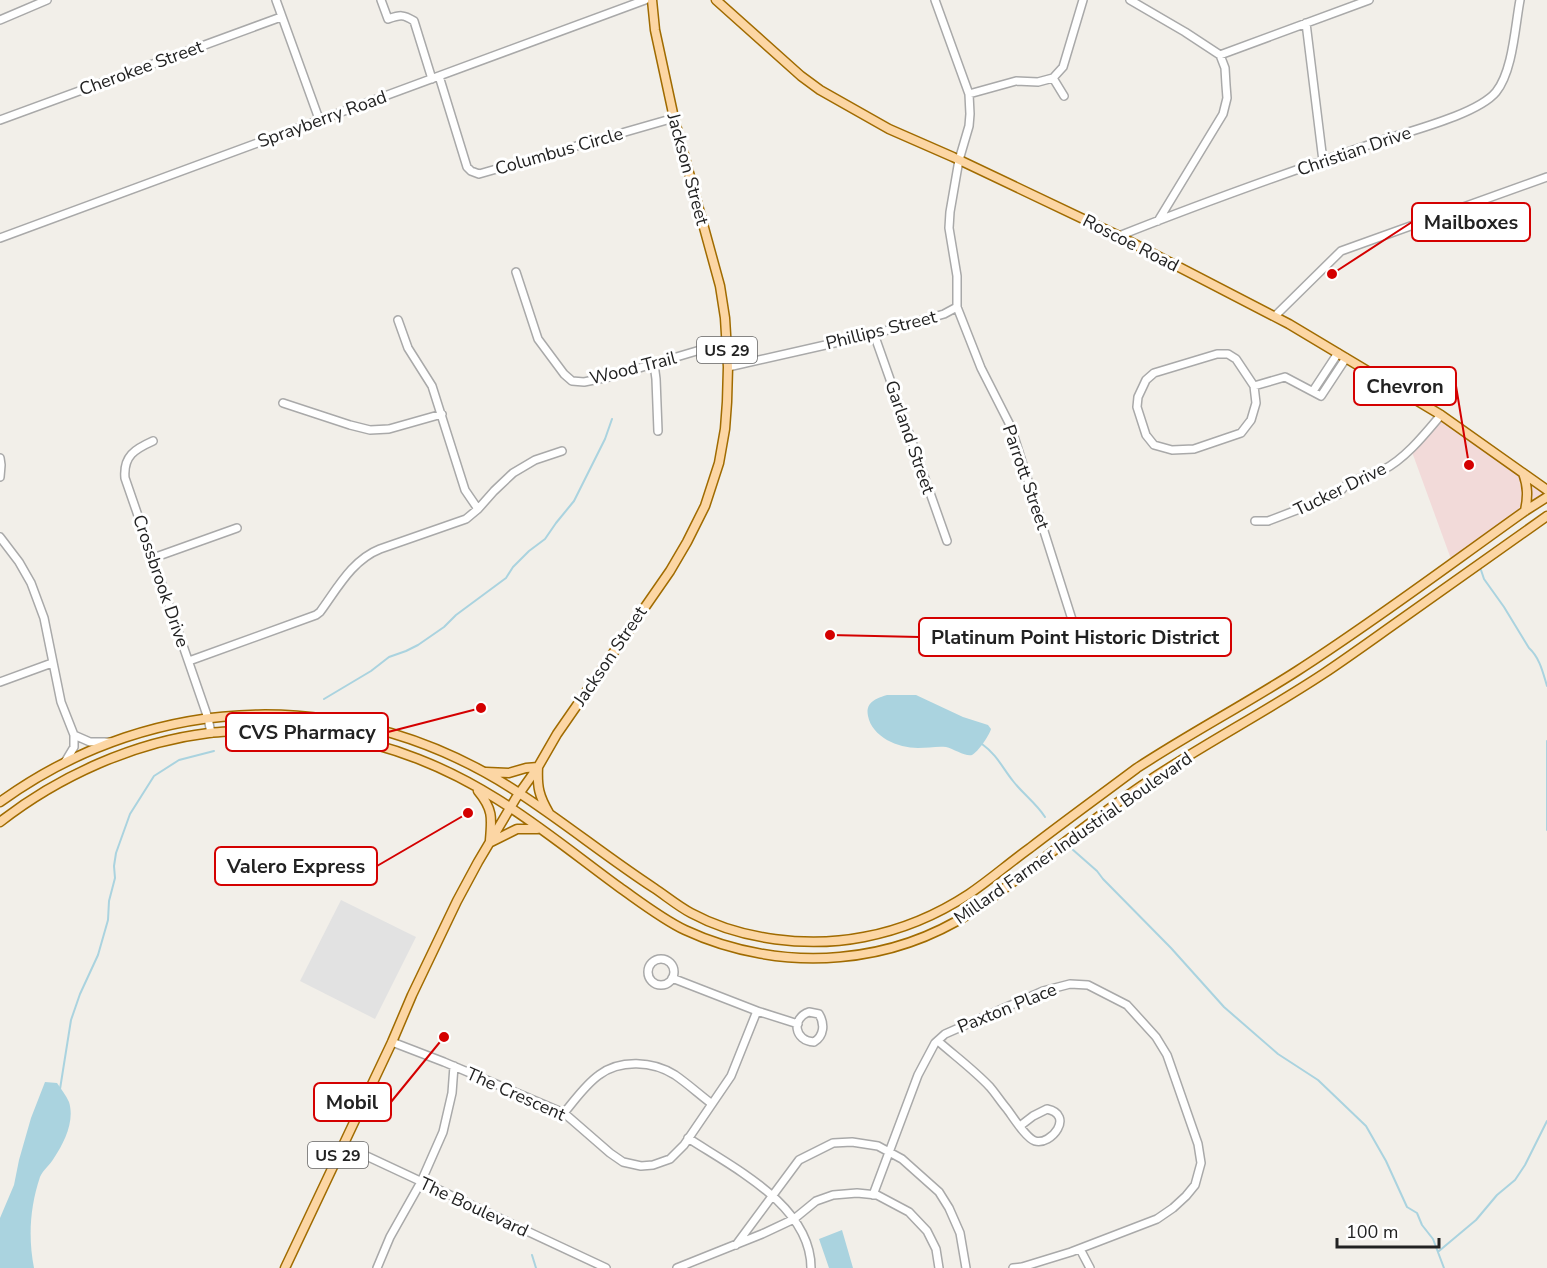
<svg xmlns="http://www.w3.org/2000/svg" width="1547" height="1268" font-family="'Nunito Sans',sans-serif">
	<style>
		.commercial { fill: #f2dad9 }
		.parking { fill: #e2e2e2 }
		.water { fill: #aad3df }
		.lines { fill: none; stroke-linecap: round; stroke-linejoin: round }
		.stream { stroke: #aad3df; stroke-width: 2 }
		.minor-casing { stroke: #a9a9a9; stroke-width: 10 }
		.major-casing { stroke: #a06b00; stroke-width: 11 }
		.minor { stroke: #fff; stroke-width: 7 }
		.major { stroke: #fcd6a4; stroke-width: 8 }
		.labels { text-anchor: middle; stroke-width: 6; stroke-linejoin: round; paint-order: stroke }
		.shield { fill: #fff; stroke: #646464; stroke-width: 1.5 }
		.shield-label { font-size: 16px; font-weight: bold; fill: #222 }
		.street-label { font-size: 18px; fill: #222; stroke: #fff }
		.leader { fill: none; stroke: #d40000; stroke-width: 2 }
		.callout-dot { fill: #d40000; stroke: #fff; stroke-width: 2 }
		.callout { fill: #fff; stroke: #d40000; stroke-width: 2 }
		.callout-label { font-size: 20px; text-anchor: middle; font-weight: bold; fill: #222 }
	</style>
	<rect width="100%" height="100%" fill="#f2efe9"/>
	<!-- commercial -->
	<path class="commercial" d="M 1441,417 L 1547,490 L 1451,559 L 1412,452 Z"/>
	<!-- parking -->
	<path class="parking" d="M 341,900 L 416,937 L 375,1019 L 300,981 Z"/>
	<!-- water -->
	<path class="water" d="M 887,695 L 916,695 L 963,717 L 988,725 L 991,729 C 989,736 978,752 972,755 C 966,757 954,749 946,747 C 937,746 928,748 918,748 C 898,748 872,737 868,716 C 865,702 877,698 887,695 Z
		M 45,1082 L 57,1083 C 61,1089 66,1095 69,1102 C 75,1121 64,1143 54,1158 C 50,1165 43,1170 40,1177 C 30,1207 28,1237 34,1268 L 0,1268 L 0,1218 L 14,1185 L 19,1160 L 31,1118 Z
		M 842,1230 L 853,1268 L 829,1268 L 819,1239 Z"/>
	<g class="lines">
		<!-- stream -->
		<path class="stream" d="M 1481,570 L 1484,579 L 1504,607 L 1529,648 C 1540,658 1543,673 1547,686
			M 324,699 L 371,671 L 389,657 L 406,651 L 418,645 L 444,627 L 456,615 L 506,578 L 513,567 L 529,551 L 545,539 L 556,523 L 574,501 L 605,439 L 612,419
			M 1547,741 L 1547,830
			M 982,744 C 997,755 1002,767 1013,781 C 1023,794 1036,803 1045,817
			M 1072,849 L 1097,871 L 1103,879 L 1171,948 L 1224,1007 L 1278,1054 L 1318,1080 L 1366,1126 L 1386,1161 L 1407,1207 L 1417,1213 L 1422,1225 L 1433,1239 L 1444,1268
			M 60,1089 L 71,1020 L 80,994 L 98,955 L 108,920 L 109,901 L 115,878 L 114,866 L 116,853 L 130,814 L 154,776 L 179,760 L 214,751
			M 1439,1251 L 1476,1220 L 1497,1195 L 1515,1180 L 1525,1165 L 1547,1121
			M 532,1255 L 536,1268"/>
		<!-- minor casing -->
		<g class="minor-casing">
			<path id="minor" d="M 276,0 L 319,119
				M 381,0 L 388,19 C 400,15 403,14 414,21 L 432,79
				M 935,0 L 969,94 L 970,114 L 969,126 L 959,160 L 950,212 L 949,228 L 957,276 L 957,307 L 981,368 L 1011,427 L 1082,651
				M 1130,0 L 1185,32 L 1220,55 L 1225,68 L 1226,85 L 1227,98 L 1223,114 L 1158,221
				M 0,20 L 47,0
				M 1306,23 L 1323,161
				M 1220,55 L 1369,0
				M 439,76 L 467,167 L 471,171 L 479,174 L 674,118
				M 1053,78 L 1064,96
				M 969,94 L 1016,81 L 1038,82 L 1053,78 L 1063,67 L 1083,0
				M 0,120 L 281,17
				M 1119,236 C 1202,203 1286,173 1371,144 C 1401,133 1476,116 1496,92 C 1513,71 1515,26 1520,0
				M 0,238 L 645,0
				M 516,272 L 538,339 L 564,374 L 572,381 L 584,382 L 609,377 L 727,342
				M 1275,316 L 1341,251 L 1547,177
				M 398,320 L 408,348 L 432,386 L 465,490 L 478,509
				M 874,334 L 947,541
				M 654,364 L 656,379 L 658,431
				M 728,367 L 874,334 L 944,314 L 957,307
				M 1254,386 L 1236,359 L 1228,354 L 1217,354 L 1154,373 L 1146,380 L 1138,397 L 1137,407 L 1146,435 L 1154,445 L 1172,450 L 1194,449 L 1241,433 L 1251,420 L 1256,403 L 1254,386 L 1285,377 L 1321,396 L 1346,358
				M 1313,391 L 1338,353
				M 283,403 L 350,425 L 370,430 L 389,429 L 442,414
				M 153,441 C 135,449 123,456 125,478 L 208,718 L 211,733
				M 0,458 L 1,465 L 0,477
				M 1255,521 L 1268,521 L 1339,494 C 1348,477 1368,478 1383,470 C 1405,459 1425,434 1441,415
				M 0,537 L 19,562 L 31,583 L 44,618 L 61,702 L 74,735
				M 153,558 L 237,528
				M 189,661 L 316,615 L 320,612 C 337,589 352,560 380,549 L 466,519 L 478,509 L 494,491 L 513,473 L 535,460 L 562,451
				M 0,682 L 52,663
				M 65,762 L 74,747 L 74,735 L 90,742 L 111,742
				M648 972a13 13 0 1 1 26 0a13 13 0 1 1-26 0Z
				M 672,978 L 757,1011 L 798,1024
				M 809,1012 L 819,1014 C 825,1024 824,1036 814,1042 C 794,1041 791,1018 809,1012 Z
				M 938,1041 C 955,1056 974,1070 990,1087 C 996,1094 1001,1102 1007,1109 C 1013,1117 1026,1138 1035,1141 C 1051,1146 1075,1115 1047,1109 L 1033,1116 L 1020,1126
				M 392,1042 L 444,1062 L 564,1113 L 610,1153 L 623,1162 L 641,1166 L 653,1165 L 670,1159 L 684,1145 L 731,1076 L 757,1011
				M 564,1113 C 575,1100 585,1085 599,1075 C 620,1059 653,1061 675,1075 C 688,1084 700,1095 712,1104
				M 688,1138 C 734,1168 811,1206 811,1268
				M 343,1145 L 606,1268
				M 873,1195 L 918,1075 L 935,1043 L 945,1034 L 1043,991 L 1070,984 L 1088,985 L 1127,1005 L 1156,1037 L 1167,1055 L 1198,1144 L 1201,1163 L 1195,1185 L 1186,1196 L 1173,1208 L 1157,1219 L 1071,1252 L 1022,1267 L 1013,1268
				M 736,1245 L 799,1160 L 833,1143 L 852,1142 L 878,1146 L 902,1159 L 939,1192 L 949,1208 L 960,1233 L 966,1268
				M 1080,1249 L 1090,1268
				M 377,1268 L 390,1237 L 421,1182 L 443,1132 L 452,1093 L 454,1066
				M 677,1268 L 762,1234 L 794,1219 L 816,1201 L 833,1195 L 857,1193 L 877,1195 L 909,1212 L 927,1231 L 936,1249 L 939,1268"/>
		</g>
		<!-- major casing -->
		<g class="major-casing">
			<path id="major" d="M 716,0 L 801,76 L 820,90 L 889,129 L 953,157 L 1119,236 L 1289,324 L 1441,415 L 1547,490
				M 1523,473 C 1528,487 1528,497 1525,511
				M 486,772 L 509,773 L 526,768 L 538,767 C 537,787 539,796 549,813
				M 478,791 C 493,809 492,818 490,840
				M 0,802 C 158,688 357,686 519,793 C 565,823 608,858 654,888 C 666,896 678,906 691,913 C 741,940 808,948 864,937 C 901,930 937,915 969,894 C 990,880 1009,863 1030,848 C 1065,821 1101,795 1137,768 C 1189,734 1244,705 1297,671 C 1375,621 1449,565 1525,511 L 1547,497
				M 0,822 C 59,776 134,742 209,733 C 226,731 245,731 262,731 C 286,732 309,732 333,736 C 390,744 448,768 497,799 C 539,825 578,857 619,887 C 639,901 662,919 685,930 C 732,952 788,962 840,957 C 887,953 933,937 972,912 C 990,900 1006,887 1022,875 C 1064,843 1106,809 1150,780 C 1206,743 1267,711 1323,674 C 1350,656 1376,637 1403,618 C 1451,584 1499,550 1547,516
				M 491,842 L 517,829 L 537,829
				M 285,1268 L 392,1042 L 412,995 L 457,901 L 478,862 L 516,798 L 538,767 L 557,734 L 670,571 L 687,542 L 705,506 L 719,463 L 725,429 L 727,402 L 728,367 L 725,318 L 720,286 L 674,118 L 663,67 L 655,30 L 652,0"/>
		</g>
		<!-- minor -->
		<use href="#minor" class="minor"/>
		<!-- major -->
		<use href="#major" class="major"/>
	</g>
	<g class="labels">
		<!-- shield labels -->
		<g class="shield">
			<rect x="697" y="337" width="60" height="26" rx="4.5"/>
			<rect x="308" y="1142" width="60" height="26" rx="4.5"/>
		</g>
		<g class="shield-label">
			<text x="727" y="356">US 29</text>
			<text x="338" y="1161">US 29</text>
		</g>
		<!-- street labels -->
		<g class="street-label">
			<text transform="translate(141 68) rotate(-20)" y="6">Cherokee Street</text>
			<text transform="translate(322 119) rotate(-20)" y="6">Sprayberry Road</text>
			<text transform="translate(559 151) rotate(-16)" y="6">Columbus Circle</text>
			<text transform="translate(1354 151) rotate(-19)" y="6">Christian Drive</text>
			<text transform="translate(688 169) rotate(75)" y="6">Jackson Street</text>
			<text transform="translate(1131 243) rotate(27)" y="6">Roscoe Road</text>
			<text transform="translate(881 330) rotate(-14)" y="6">Phillips Street</text>
			<text transform="translate(633 368) rotate(-14)" y="6">Wood Trail</text>
			<text transform="translate(910 437) rotate(71)" y="6">Garland Street</text>
			<text transform="translate(1026 477) rotate(71)" y="6">Parrott Street</text>
			<text transform="translate(1340 489) rotate(-26)" y="6">Tucker Drive</text>
			<text transform="translate(161 581) rotate(71)" y="6">Crossbrook Drive</text>
			<text transform="translate(610 656) rotate(-56)" y="6">Jackson Street</text>
			<text transform="translate(1073 838) rotate(-35)" y="6">Millard Farmer Industrial Boulevard</text>
			<text transform="translate(1007 1008) rotate(-22)" y="6">Paxton Place</text>
			<text transform="translate(516 1094) rotate(24)" y="6">The Crescent</text>
			<text transform="translate(474 1207) rotate(25)" y="6">The Boulevard</text>
		</g>
	</g>
	<!-- callouts -->
	<path class="leader" d="M1332 274L1412 222M1469 465L1456 386M830 635L919 637M481 708L388 732M468 813L377 866M444 1037L391 1102"/>
	<g class="callout-dot">
		<circle cx="1332" cy="274" r="6"/>
		<circle cx="1469" cy="465" r="6"/>
		<circle cx="830" cy="635" r="6"/>
		<circle cx="481" cy="708" r="6"/>
		<circle cx="468" cy="813" r="6"/>
		<circle cx="444" cy="1037" r="6"/>
	</g>
	<g class="callout">
		<rect x="1412" y="203" width="118" height="38" rx="6"/>
		<rect x="1354" y="367" width="102" height="38" rx="6"/>
		<rect x="919" y="618" width="312" height="38" rx="6"/>
		<rect x="226" y="713" width="162" height="38" rx="6"/>
		<rect x="215" y="847" width="162" height="38" rx="6"/>
		<rect x="314" y="1083" width="77" height="38" rx="6"/>
	</g>
	<g class="callout-label">
		<text x="1471" y="229">Mailboxes</text>
		<text x="1405" y="393">Chevron</text>
		<text x="1075" y="644">Platinum Point Historic District</text>
		<text x="307" y="739">CVS Pharmacy</text>
		<text x="296" y="873">Valero Express</text>
		<text x="352" y="1109">Mobil</text>
	</g>
	<!-- scale -->
	<path d="M1337 1238v9h102v-9" fill="none" stroke="#222222" stroke-width="3"/>
	<text x="1346" y="1238" font-size="18" fill="#222222" stroke="#ffffff" stroke-width="4.5" paint-order="stroke">100 m</text>
</svg>
